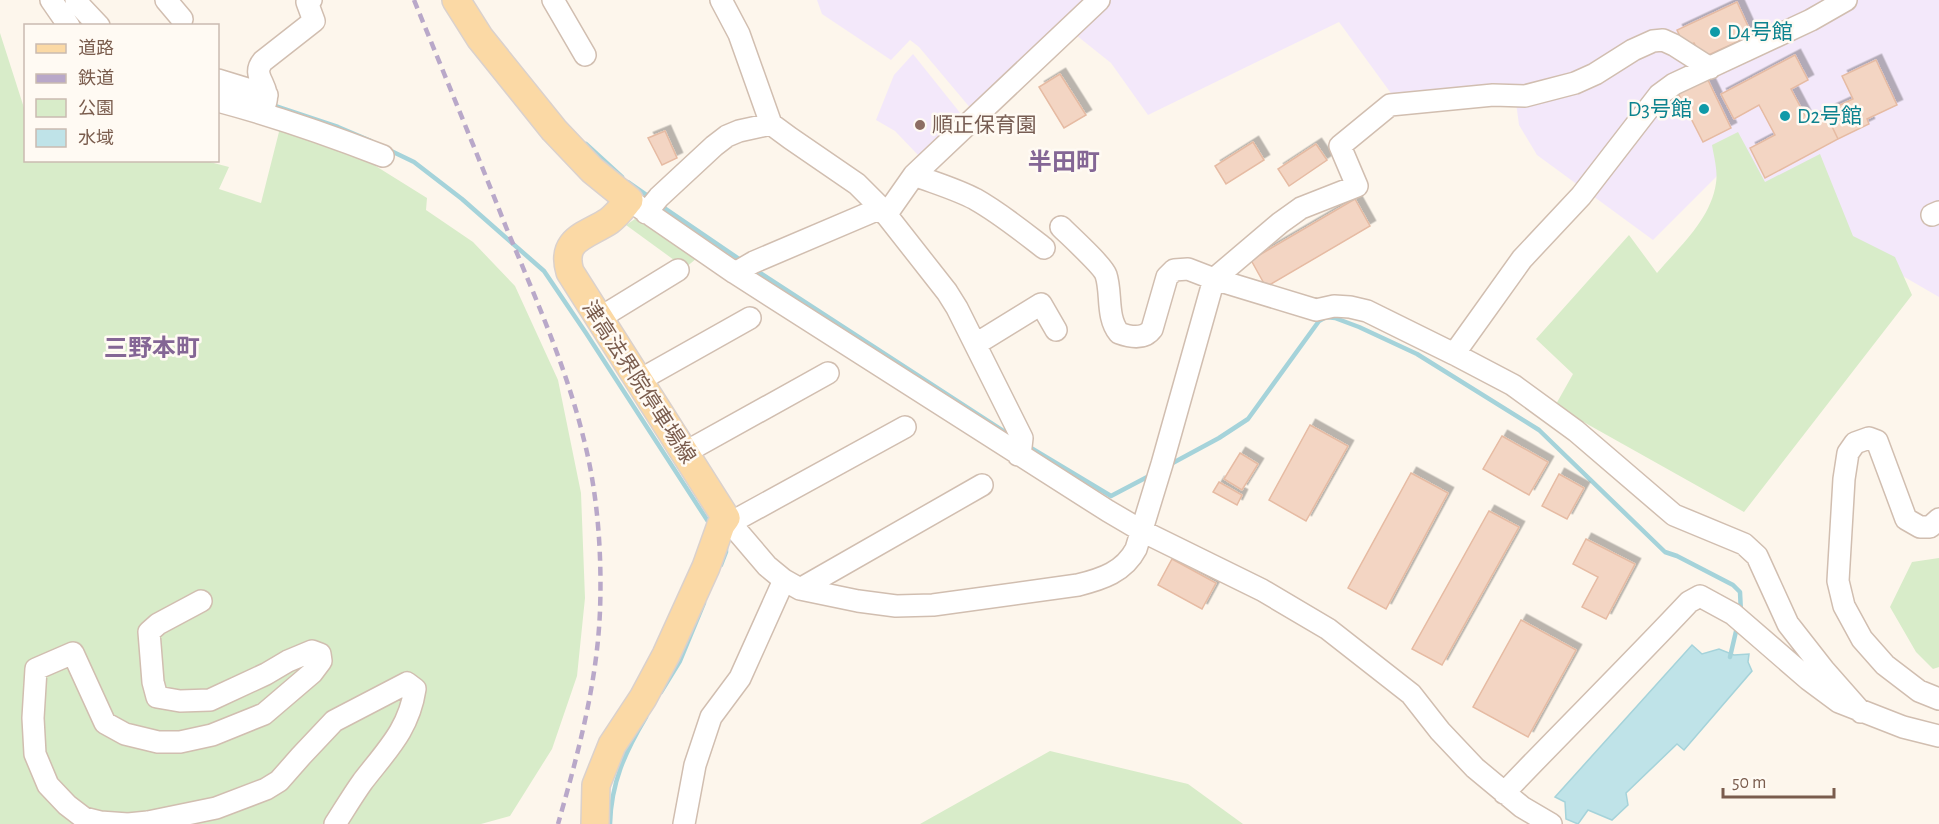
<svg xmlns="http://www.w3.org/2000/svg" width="1939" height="824" font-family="'Alegreya Sans','Noto Sans JP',sans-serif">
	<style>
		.education { fill: #f3e8fa }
		.green { fill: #d8ecc9 }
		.water { fill: #bfe3e8; stroke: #a5d3da; stroke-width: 1.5 }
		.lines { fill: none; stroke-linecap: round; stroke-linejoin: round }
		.stream { stroke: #a5d3da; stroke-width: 4.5 }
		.building { fill: #f3d5c3; stroke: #e6bba3; stroke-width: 1.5; filter: url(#shadow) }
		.minor-casing { stroke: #d1beb0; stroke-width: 24 }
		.major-casing { stroke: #dad1cd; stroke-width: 30 }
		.minor { stroke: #fff; stroke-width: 21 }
		.major { stroke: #fbd9a5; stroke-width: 27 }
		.rail { stroke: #b9a8c9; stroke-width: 4.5; stroke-dasharray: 9 6; stroke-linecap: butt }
		.culture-dot { fill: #0f9aa8; stroke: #fffaf3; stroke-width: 2 }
		.education-dot { fill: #8d6e63; stroke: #fffaf3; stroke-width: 2 }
		.labels { text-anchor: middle; stroke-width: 5; stroke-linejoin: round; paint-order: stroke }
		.culture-label { font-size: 21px; fill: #0d838f; stroke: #fffaf3; text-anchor: start }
		.education-label { font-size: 21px; fill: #785e54; stroke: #fffaf3; text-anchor: start }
		.street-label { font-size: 21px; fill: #7a5c4d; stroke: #fffaf3 }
		.quarter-label { font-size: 24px; font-weight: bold; fill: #846695; stroke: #fffaf3 }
	</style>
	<defs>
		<filter id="shadow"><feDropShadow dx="5.5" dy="-5.5" stdDeviation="0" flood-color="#0004"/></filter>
	</defs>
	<rect width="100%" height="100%" fill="#fdf6ec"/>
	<!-- education -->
	<path class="education" d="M 817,0 L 1090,0 L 972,110 L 919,47 L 910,40 L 891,60 L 822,14 Z
		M 1110,0 L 1939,0 L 1939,297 L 1782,206 L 1727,166 L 1653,240 L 1537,155 L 1519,125 L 1514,87 L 1393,96 L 1339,22 L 1148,115 L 1111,63 L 1076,35 Z
		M 913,54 L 961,114 L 918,155 L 895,131 L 876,120 L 894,75 Z"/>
	<!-- green -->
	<path class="green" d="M 0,33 L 25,111 L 26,160 L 206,161 L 229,167 L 219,189 L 261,203 L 281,124 L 342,145 L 427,198 L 426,210 L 473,242 L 515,286 L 558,380 L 581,493 L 585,598 L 577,676 L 552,749 L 510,816 L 481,824 L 0,824 Z
		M 1738,132 L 1765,182 L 1820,154 L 1853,236 L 1895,257 L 1912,295 L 1744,512 L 1555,406 L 1573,374 L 1536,339 L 1629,235 L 1657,273 C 1680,246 1711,219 1716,183 C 1718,171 1714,157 1712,145 Z
		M 638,217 L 697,258 L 685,268 L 626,225 Z
		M 1939,558 L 1939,667 L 1933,669 L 1916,652 L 1890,607 L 1912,562 Z
		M 1050,751 L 1188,784 L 1243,824 L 920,824 Z"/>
	<!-- water -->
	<path class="water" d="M 1692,645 L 1702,654 L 1719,649 L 1734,655 L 1749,654 L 1748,662 L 1752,671 L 1684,750 L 1677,744 L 1626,793 L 1628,805 L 1612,820 L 1588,810 L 1578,824 L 1566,819 L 1565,802 L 1555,797 Z"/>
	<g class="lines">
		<!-- stream -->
		<path class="stream" d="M 272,105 L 338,127 L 371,141
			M 586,144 L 622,177
			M 387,149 L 414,162 L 462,199 L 544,271 L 586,333 L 711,526
			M 628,182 L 651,198
			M 660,205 L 742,261
			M 754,269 L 1014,438
			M 1026,445 L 1111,496 L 1151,475
			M 1169,465 L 1219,438 L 1248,419 L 1319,321 L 1326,317 L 1335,318 L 1359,327 L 1417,354 L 1539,430 L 1665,552 L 1677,556 L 1733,585 L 1740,592 L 1741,613
			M 721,565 L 726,552 L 726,547
			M 1730,657 L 1737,627
			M 661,692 L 680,661 L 704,603
			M 610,824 C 611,783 625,752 646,717"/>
	</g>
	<!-- building -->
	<path class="building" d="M 1737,2 L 1752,35 L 1702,58 L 1694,43 L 1685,47 L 1677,30 Z
		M 1795,55 L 1808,80 L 1791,89 L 1808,121 L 1825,112 L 1838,139 L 1765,178 L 1750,148 L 1775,135 L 1759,105 L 1734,119 L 1721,94 Z
		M 1876,60 L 1897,105 L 1867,119 L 1869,124 L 1838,139 L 1825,112 L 1853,99 L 1842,76 Z
		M 1060,74 L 1086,115 L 1064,128 L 1039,87 Z
		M 1706,76 L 1731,128 L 1703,142 L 1677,91 Z
		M 665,131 L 677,158 L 662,165 L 648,138 Z
		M 1253,142 L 1264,160 L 1226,184 L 1215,166 Z
		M 1316,144 L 1327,160 L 1289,186 L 1278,169 Z
		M 1355,199 L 1370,226 L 1266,287 L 1251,260 Z
		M 1310,425 L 1348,446 L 1306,521 L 1269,500 Z
		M 1502,436 L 1548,462 L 1529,495 L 1483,469 Z
		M 1240,453 L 1258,464 L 1242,490 L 1224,479 Z
		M 1411,473 L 1448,493 L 1386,609 L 1348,588 Z
		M 1559,474 L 1584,488 L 1567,519 L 1542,506 Z
		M 1219,482 L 1242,495 L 1237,505 L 1213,492 Z
		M 1489,511 L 1519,527 L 1442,665 L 1412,649 Z
		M 1586,539 L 1635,564 L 1606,619 L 1582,607 L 1598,577 L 1573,564 Z
		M 1172,559 L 1216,583 L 1202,609 L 1158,585 Z
		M 1521,620 L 1576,650 L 1528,737 L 1473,707 Z"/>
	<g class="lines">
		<!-- minor casing -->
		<g class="minor-casing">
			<path id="minor" d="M 51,0 L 69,26
				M 76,0 L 82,8 L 99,26
				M 166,0 L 182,19
				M 553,0 L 585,55
				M 721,0 L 739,34 L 771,124 L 790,138 L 857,184 L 881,208 L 947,292 L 957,308 L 1022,438 L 1021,447 L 1018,455
				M 218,80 L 267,95
				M 218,101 C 274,116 329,135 383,156
				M 262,113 C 264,107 268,99 266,93 C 263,80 253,73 263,61 L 314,21 L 307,2 L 311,0
				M 914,175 C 935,183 956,189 975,199 C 1000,213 1022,231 1044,248
				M 629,200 L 735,273 L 1108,511 L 1142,531 L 1262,590 L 1328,629 L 1411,694 L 1440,731 L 1475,768 L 1522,807 L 1551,824
				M 646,213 L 659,197 L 714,146 L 727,136 L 739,131 L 771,124
				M 886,215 L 914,175 L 1099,0
				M 1932,215 L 1939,212
				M 1061,227 C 1070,236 1103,266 1106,275 C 1112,293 1106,317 1119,333 C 1130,337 1144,340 1152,329 L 1167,277 L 1174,270 L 1188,269 L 1214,279 L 1280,223 L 1301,208 L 1357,186 L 1340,146 L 1390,105 L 1493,95 L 1525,96 L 1575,83 L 1595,74 L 1633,50 L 1653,41 L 1663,40 L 1674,45 L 1710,68
				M 735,273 L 754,262 L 881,208
				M 598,319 L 678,270
				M 976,344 L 1041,304 L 1056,330
				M 1454,354 L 1522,259 L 1581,196 L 1659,95 L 1674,84 L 1811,20 L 1846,0
				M 638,381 L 750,318
				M 684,453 L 828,373
				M 726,518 L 767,566 L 784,580 L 800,589 L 858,601 L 896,606 L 933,605 L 1078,585 C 1102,579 1124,572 1136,549 L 1162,464 L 1214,279 L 1316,310 L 1334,306 L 1350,307 L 1367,311 L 1454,354 L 1513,385 L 1576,431 L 1674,515 L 1744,544 L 1757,556 L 1788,624 L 1824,670 L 1861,712
				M 1939,519 L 1930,527 L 1920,527 L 1906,519 L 1877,441 L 1869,438 L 1855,443 L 1848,453 L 1844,479 L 1838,581 L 1844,606 L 1862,639 L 1885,665 L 1919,691 L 1939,699
				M 730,523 L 905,427
				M 800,589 L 982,485
				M 201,601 L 158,624 L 149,632 L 153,682 L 157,697 L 180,701 L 210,700 L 266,674 L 288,661 L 312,651 L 320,654 L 321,661 L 312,673 L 264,714 L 212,735 L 180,742 L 158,742 L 125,734 L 105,723 L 73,653 L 36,669 L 33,718 L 35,754 L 48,785 L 67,805 L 84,818 L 100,822 L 128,824 L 148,822 L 216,808 L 266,789 L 279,781 L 301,756 L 334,721 L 407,683 L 415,689 C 409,729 387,750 363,781 C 353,795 344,810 335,824
				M 1504,793 C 1565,729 1628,667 1689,602 L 1700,596 L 1733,614 L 1808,679 L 1839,702 L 1903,727 L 1939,736
				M 684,824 L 695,765 L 711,717 L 740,678 L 784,580"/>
		</g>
		<!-- major casing -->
		<g class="major-casing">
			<path id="major" d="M 456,0 L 480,38 L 554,130 L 592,170 L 629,200 C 623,207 617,215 609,221 C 586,236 560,239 570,272 L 726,518 L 721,525 L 706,567 L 666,655 L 643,698 L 612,745 L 596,785 L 595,824"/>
		</g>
		<!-- minor -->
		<use href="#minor" class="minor"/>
		<!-- major -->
		<use href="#major" class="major"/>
		<!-- rail -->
		<path class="rail" d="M 414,0 C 445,76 476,151 506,227 C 535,297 566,366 584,440 C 598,495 602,555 600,611 C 597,684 578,754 558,824"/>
	</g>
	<!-- markers -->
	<g class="culture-dot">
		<circle cx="1715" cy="32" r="6"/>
		<circle cx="1704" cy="109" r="6"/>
		<circle cx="1785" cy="116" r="6"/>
	</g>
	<circle class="education-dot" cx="920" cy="125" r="6"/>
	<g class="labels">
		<!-- culture labels -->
		<g class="culture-label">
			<text x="1727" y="39">D4号館</text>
			<text x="1692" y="116" text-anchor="end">D3号館</text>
			<text x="1797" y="123">D2号館</text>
		</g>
		<!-- education labels -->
		<g class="education-label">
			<text x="932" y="132">順正保育園</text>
		</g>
		<!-- street labels -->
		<g class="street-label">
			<text transform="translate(639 382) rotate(57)" y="7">津高法界院停車場線</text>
		</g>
		<!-- quarter labels -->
		<g class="quarter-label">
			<text x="1064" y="170">半田町</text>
			<text x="152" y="356">三野本町</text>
		</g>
	</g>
	<!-- legend -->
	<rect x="24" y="24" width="195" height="138" fill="#fffaf3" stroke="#cabbb1" stroke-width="1.5"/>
	<rect x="36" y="44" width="30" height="9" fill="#fbd9a5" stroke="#cabbb1" stroke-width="1.5"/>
	<text x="78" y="54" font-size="18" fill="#7a5c4d">道路</text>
	<rect x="36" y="74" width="30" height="9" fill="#b9a8c9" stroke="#cabbb1" stroke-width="1.5"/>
	<text x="78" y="84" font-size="18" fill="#7a5c4d">鉄道</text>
	<rect x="36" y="99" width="30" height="18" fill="#d8ecc9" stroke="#cabbb1" stroke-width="1.5"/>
	<text x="78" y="114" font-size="18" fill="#7a5c4d">公園</text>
	<rect x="36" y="129" width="30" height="18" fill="#bfe3e8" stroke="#cabbb1" stroke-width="1.5"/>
	<text x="78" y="144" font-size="18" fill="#7a5c4d">水域</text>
	<!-- scale -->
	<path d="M1723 788v9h111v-9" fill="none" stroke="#7a5c4d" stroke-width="3"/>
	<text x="1732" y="788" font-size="18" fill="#7a5c4d" stroke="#fffaf3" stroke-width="4.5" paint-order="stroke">50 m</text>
</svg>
